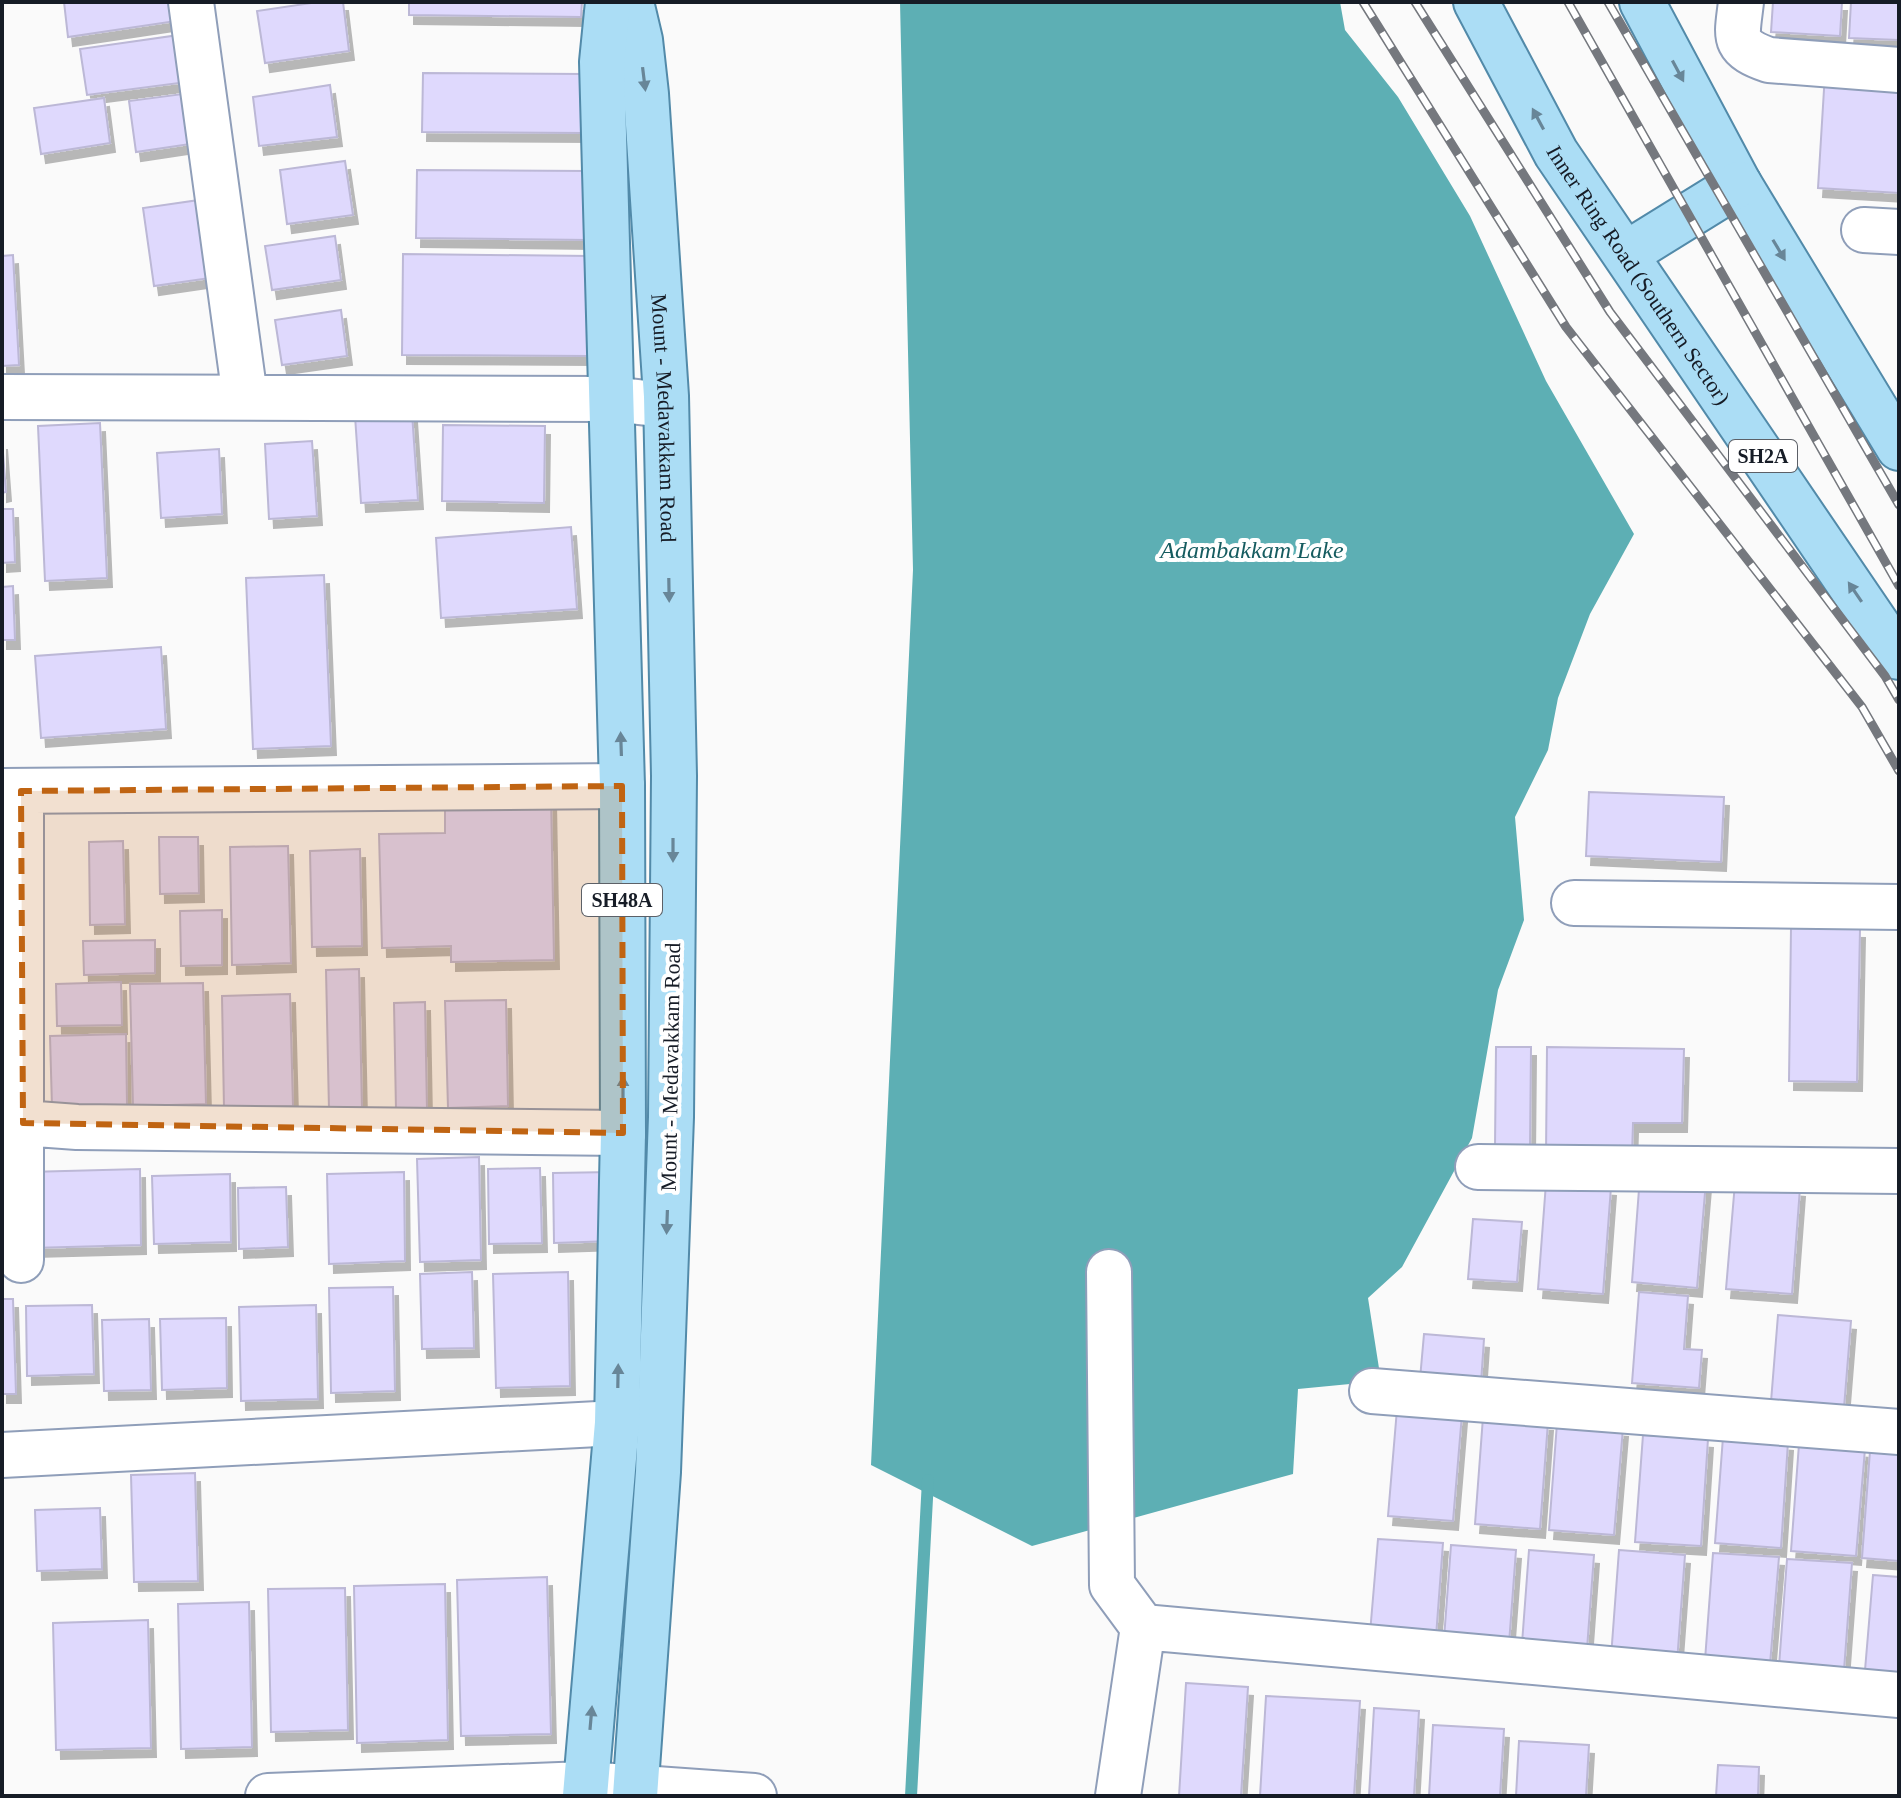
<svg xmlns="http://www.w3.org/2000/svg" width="1901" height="1798" font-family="Georgia,serif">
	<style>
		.water { fill: #5dafb4 }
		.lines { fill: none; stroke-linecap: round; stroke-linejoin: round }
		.stream { stroke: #5dafb4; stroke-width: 12 }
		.building { fill: #dfd9fd; stroke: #bcb8d6; stroke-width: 2; filter: url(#shadow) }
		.minor-casing { stroke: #8f9eb9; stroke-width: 48 }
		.tertiary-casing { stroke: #8f9eb9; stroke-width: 48 }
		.primary-casing { stroke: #528aa9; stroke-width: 48 }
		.minor { stroke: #fff; stroke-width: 44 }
		.tertiary { stroke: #fff; stroke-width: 44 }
		.primary { stroke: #abddf5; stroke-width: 44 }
		.rail-casing { stroke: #75787e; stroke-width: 9 }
		.rail { stroke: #fff; stroke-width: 6; stroke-dasharray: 18; stroke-linecap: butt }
		.oneway { fill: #688698 }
		.marked { fill: #c06412; fill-opacity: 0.2; stroke: #c06412; stroke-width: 6; stroke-dasharray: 16 10; stroke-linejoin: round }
		.labels { text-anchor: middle; stroke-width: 8; stroke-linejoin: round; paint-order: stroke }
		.shield { fill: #fff; stroke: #5c6067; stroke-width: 2 }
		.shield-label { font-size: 20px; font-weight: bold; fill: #161c26 }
		.street-label { font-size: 22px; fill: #161c26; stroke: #fff }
		.water-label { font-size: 24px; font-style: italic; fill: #165c60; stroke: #fff }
	</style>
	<defs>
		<filter id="shadow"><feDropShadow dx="5" dy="9" stdDeviation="0" flood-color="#0004"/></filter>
	</defs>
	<rect width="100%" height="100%" fill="#fafafa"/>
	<!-- water -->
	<path class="water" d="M 900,2 L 1340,2 L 1345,30 L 1398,97 L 1470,216 L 1546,381 L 1634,534 L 1590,614 L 1558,698 L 1548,750 L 1515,817 L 1524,920 L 1498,990 L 1472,1138 L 1402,1267 L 1368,1298 L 1381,1381 L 1298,1389 L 1293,1474 L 1032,1546 L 871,1465 L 913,570 Z"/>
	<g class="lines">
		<!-- stream -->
		<path class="stream" d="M 911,1796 L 928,1480"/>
	</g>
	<!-- building -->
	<path class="building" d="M 64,2 L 173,2 L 176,21 L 68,37 Z
		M 318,2 L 343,2 L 349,51 L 265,63 L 257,11 Z
		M 409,2 L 582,2 L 581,17 L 409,15 Z
		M 1773,2 L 1842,2 L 1840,36 L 1771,32 Z
		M 1851,2 L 1899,2 L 1899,40 L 1849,38 Z
		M 179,35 L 187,82 L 87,95 L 80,49 Z
		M 423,73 L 586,74 L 586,133 L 422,132 Z
		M 1825,73 L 1899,77 L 1899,193 L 1818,188 Z
		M 330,85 L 337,137 L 259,146 L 253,97 Z
		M 190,93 L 197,143 L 136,152 L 129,101 Z
		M 104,98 L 110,143 L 41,154 L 34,108 Z
		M 345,161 L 353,215 L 287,224 L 280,170 Z
		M 417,170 L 590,171 L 589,240 L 416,238 Z
		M 206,199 L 217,277 L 154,286 L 143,208 Z
		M 335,236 L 341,280 L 272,290 L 265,246 Z
		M 403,254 L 591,256 L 590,356 L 402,355 Z
		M 13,255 L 19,365 L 2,366 L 2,256 Z
		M 341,310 L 347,356 L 282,365 L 275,320 Z
		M 412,413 L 418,500 L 361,503 L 355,416 Z
		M 100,423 L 107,578 L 45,581 L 38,426 Z
		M 443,425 L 545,426 L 544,503 L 442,501 Z
		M 2,440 L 6,492 L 2,493 Z
		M 312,441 L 317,516 L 269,519 L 265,444 Z
		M 219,449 L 222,514 L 161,518 L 157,453 Z
		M 2,509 L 13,509 L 15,562 L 2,563 Z
		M 571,527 L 577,609 L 441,618 L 436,538 Z
		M 324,575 L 331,746 L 253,749 L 246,578 Z
		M 13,586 L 15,640 L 2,640 L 2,587 Z
		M 161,647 L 166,729 L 41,738 L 35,656 Z
		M 1589,792 L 1724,797 L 1721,862 L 1586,856 Z
		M 551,795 L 554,960 L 451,962 L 451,946 L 382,948 L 379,834 L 445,833 L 445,797 Z
		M 159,837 L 198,837 L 199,893 L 160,894 Z
		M 123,841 L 125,924 L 90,925 L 89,842 Z
		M 288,846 L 291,963 L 232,965 L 230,847 Z
		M 360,849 L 362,946 L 312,947 L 310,851 Z
		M 222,910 L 222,965 L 181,966 L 180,911 Z
		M 1791,928 L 1860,929 L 1857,1082 L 1789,1081 Z
		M 155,940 L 155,973 L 84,975 L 83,941 Z
		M 359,969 L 362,1109 L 329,1110 L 326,970 Z
		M 121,982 L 122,1025 L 57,1026 L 56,984 Z
		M 203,983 L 206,1104 L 133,1106 L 130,984 Z
		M 290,994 L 293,1106 L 224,1108 L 222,996 Z
		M 506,1000 L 508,1106 L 448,1108 L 445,1001 Z
		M 425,1002 L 427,1110 L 396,1110 L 394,1003 Z
		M 126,1034 L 127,1105 L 52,1107 L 50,1036 Z
		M 1496,1047 L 1531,1047 L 1530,1147 L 1495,1147 Z
		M 1547,1047 L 1684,1049 L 1682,1123 L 1633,1123 L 1632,1156 L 1546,1155 Z
		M 479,1157 L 481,1260 L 420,1262 L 417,1159 Z
		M 540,1168 L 542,1243 L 489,1244 L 488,1169 Z
		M 140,1169 L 141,1245 L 31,1248 L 28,1172 Z
		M 404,1172 L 405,1261 L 329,1264 L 327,1174 Z
		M 612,1172 L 613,1241 L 554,1243 L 553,1173 Z
		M 230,1174 L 231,1242 L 154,1244 L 152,1176 Z
		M 1640,1176 L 1706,1181 L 1697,1288 L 1632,1282 Z
		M 1546,1183 L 1611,1187 L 1603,1294 L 1538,1289 Z
		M 1735,1183 L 1800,1188 L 1792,1294 L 1726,1289 Z
		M 286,1187 L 288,1247 L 239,1249 L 238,1188 Z
		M 1473,1219 L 1522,1222 L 1517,1282 L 1468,1279 Z
		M 472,1272 L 474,1348 L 422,1349 L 420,1274 Z
		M 568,1272 L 570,1386 L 496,1388 L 493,1274 Z
		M 393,1287 L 395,1391 L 331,1393 L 329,1288 Z
		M 1639,1292 L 1688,1296 L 1684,1349 L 1702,1350 L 1699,1388 L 1632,1383 Z
		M 2,1299 L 13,1299 L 16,1394 L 2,1394 Z
		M 92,1305 L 94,1374 L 27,1376 L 26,1306 Z
		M 316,1305 L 318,1399 L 241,1401 L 239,1307 Z
		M 1778,1315 L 1851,1321 L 1843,1420 L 1770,1414 Z
		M 226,1318 L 227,1388 L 162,1390 L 160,1319 Z
		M 149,1319 L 151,1390 L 104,1391 L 102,1320 Z
		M 1424,1334 L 1484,1339 L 1481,1383 L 1420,1379 Z
		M 1397,1409 L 1462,1414 L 1453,1521 L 1388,1516 Z
		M 1483,1417 L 1548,1422 L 1540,1529 L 1475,1524 Z
		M 1557,1423 L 1623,1428 L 1614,1535 L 1549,1530 Z
		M 1643,1435 L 1708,1439 L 1701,1546 L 1635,1542 Z
		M 1723,1437 L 1788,1442 L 1781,1548 L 1715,1543 Z
		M 1799,1444 L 1865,1449 L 1856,1556 L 1791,1551 Z
		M 1870,1451 L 1899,1454 L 1899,1561 L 1862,1558 Z
		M 195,1473 L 198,1581 L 134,1582 L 131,1475 Z
		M 100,1508 L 102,1569 L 37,1571 L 35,1510 Z
		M 1378,1539 L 1443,1543 L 1435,1650 L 1369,1645 Z
		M 1451,1545 L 1516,1550 L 1508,1657 L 1443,1652 Z
		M 1529,1550 L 1594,1555 L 1586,1662 L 1521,1657 Z
		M 1619,1550 L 1685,1555 L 1677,1662 L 1611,1657 Z
		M 1713,1553 L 1779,1557 L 1770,1664 L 1705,1660 Z
		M 1787,1559 L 1852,1563 L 1844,1670 L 1779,1666 Z
		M 1873,1575 L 1899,1577 L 1899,1685 L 1864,1682 Z
		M 547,1577 L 551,1734 L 461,1736 L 457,1580 Z
		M 445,1584 L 448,1740 L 357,1743 L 354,1586 Z
		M 345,1588 L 348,1730 L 271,1732 L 268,1589 Z
		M 249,1602 L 252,1747 L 181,1749 L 178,1604 Z
		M 148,1620 L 151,1748 L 56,1750 L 53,1623 Z
		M 1186,1683 L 1248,1687 L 1241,1796 L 1179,1796 Z
		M 1266,1696 L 1360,1701 L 1354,1796 L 1260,1796 Z
		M 1374,1708 L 1419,1711 L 1414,1796 L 1369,1796 Z
		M 1433,1725 L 1504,1729 L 1500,1796 L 1429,1796 Z
		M 1519,1741 L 1589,1745 L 1586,1796 L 1516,1796 Z
		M 1718,1765 L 1759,1767 L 1758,1796 L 1716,1796 Z"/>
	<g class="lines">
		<!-- minor casing -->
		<g class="minor-casing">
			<path id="minor" d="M 191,2 L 245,397
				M 1741,2 C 1737,37 1731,47 1769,60 L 1899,70
				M 1864,230 L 1899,232
				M 2,397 L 611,399 L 665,405
				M 2,791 L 622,786
				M 1574,903 L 1899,907
				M 23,1123 L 77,1127 L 623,1133
				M 1478,1167 L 1899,1171
				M 21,1260 L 21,791
				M 1109,1272 L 1112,1585 L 1143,1627 L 1118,1796
				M 1372,1391 L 1899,1432
				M 2,1455 L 617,1423
				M 1143,1627 L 1899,1695
				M 268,1796 L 585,1784"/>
		</g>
		<!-- tertiary casing -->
		<g class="tertiary-casing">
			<path id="tertiary" d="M 585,1784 L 754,1796"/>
		</g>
		<!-- primary casing -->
		<g class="primary-casing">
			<g id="primary">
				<path id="s1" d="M 631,2 L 640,40 L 646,94 L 666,396 L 674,776 L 671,1117 L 658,1472 L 635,1796"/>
				<path id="s2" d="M 1476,2 L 1556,153 L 1899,657"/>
				<path d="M 1642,2 L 1739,184 L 1899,448"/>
				<path d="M 1626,254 L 1739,184"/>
				<path d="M 585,1796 L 617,1423 L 623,1133 L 622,786 L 602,62 L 608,2"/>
			</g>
		</g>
		<!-- minor -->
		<use href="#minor" class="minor"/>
		<!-- tertiary -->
		<use href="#tertiary" class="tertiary"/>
		<!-- primary -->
		<use href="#primary" class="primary"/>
		<!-- rail casing -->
		<g class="rail-casing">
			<path id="rail" d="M 1363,2 L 1566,327 L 1862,707 L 1899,771
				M 1415,2 L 1610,312 L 1885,676 L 1899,700
				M 1568,2 L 1899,586
				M 1608,2 L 1899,505"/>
		</g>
		<!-- rail -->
		<use href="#rail" class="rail"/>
	</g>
	<!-- one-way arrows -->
	<defs><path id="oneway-solid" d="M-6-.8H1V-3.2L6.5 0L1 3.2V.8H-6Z" transform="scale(2)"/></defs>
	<g class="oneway">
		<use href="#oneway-solid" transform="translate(1678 71) rotate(62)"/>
		<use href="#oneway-solid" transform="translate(644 79) rotate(83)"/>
		<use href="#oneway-solid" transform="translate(1538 119) rotate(-118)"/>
		<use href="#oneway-solid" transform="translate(1779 250) rotate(59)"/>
		<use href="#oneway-solid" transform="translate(669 590) rotate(89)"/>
		<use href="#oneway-solid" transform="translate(1855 592) rotate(-124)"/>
		<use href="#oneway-solid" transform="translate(621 744) rotate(-92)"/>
		<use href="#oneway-solid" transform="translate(673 850) rotate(90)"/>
		<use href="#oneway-solid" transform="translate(623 1088) rotate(-90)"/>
		<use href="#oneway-solid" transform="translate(667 1222) rotate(92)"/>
		<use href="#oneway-solid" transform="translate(618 1376) rotate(-89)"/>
		<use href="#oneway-solid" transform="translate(591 1718) rotate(-85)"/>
	</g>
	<!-- marked area -->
	<path class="marked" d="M 622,786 L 623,1133 L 23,1123 L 21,791 Z"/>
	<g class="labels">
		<!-- shield labels -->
		<g class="shield">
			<rect x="1729" y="440" width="68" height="32" rx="6"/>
			<rect x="582" y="884" width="80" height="32" rx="6"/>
		</g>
		<g class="shield-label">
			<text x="1763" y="463">SH2A</text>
			<text x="622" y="907">SH48A</text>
		</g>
		<!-- street labels -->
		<g class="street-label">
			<text dy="8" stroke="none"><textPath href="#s2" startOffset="318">Inner Ring Road (Southern Sector)</textPath></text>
			<text dy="8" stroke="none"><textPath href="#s1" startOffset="418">Mount - Medavakkam Road</textPath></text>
			<text transform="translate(670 1067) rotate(-89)" y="8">Mount - Medavakkam Road</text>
		</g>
		<!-- water labels -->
		<g class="water-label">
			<text x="1252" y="558">Adambakkam Lake</text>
		</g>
	</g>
	<!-- border -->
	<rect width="1901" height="1798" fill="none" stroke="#161c26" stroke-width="8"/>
</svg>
